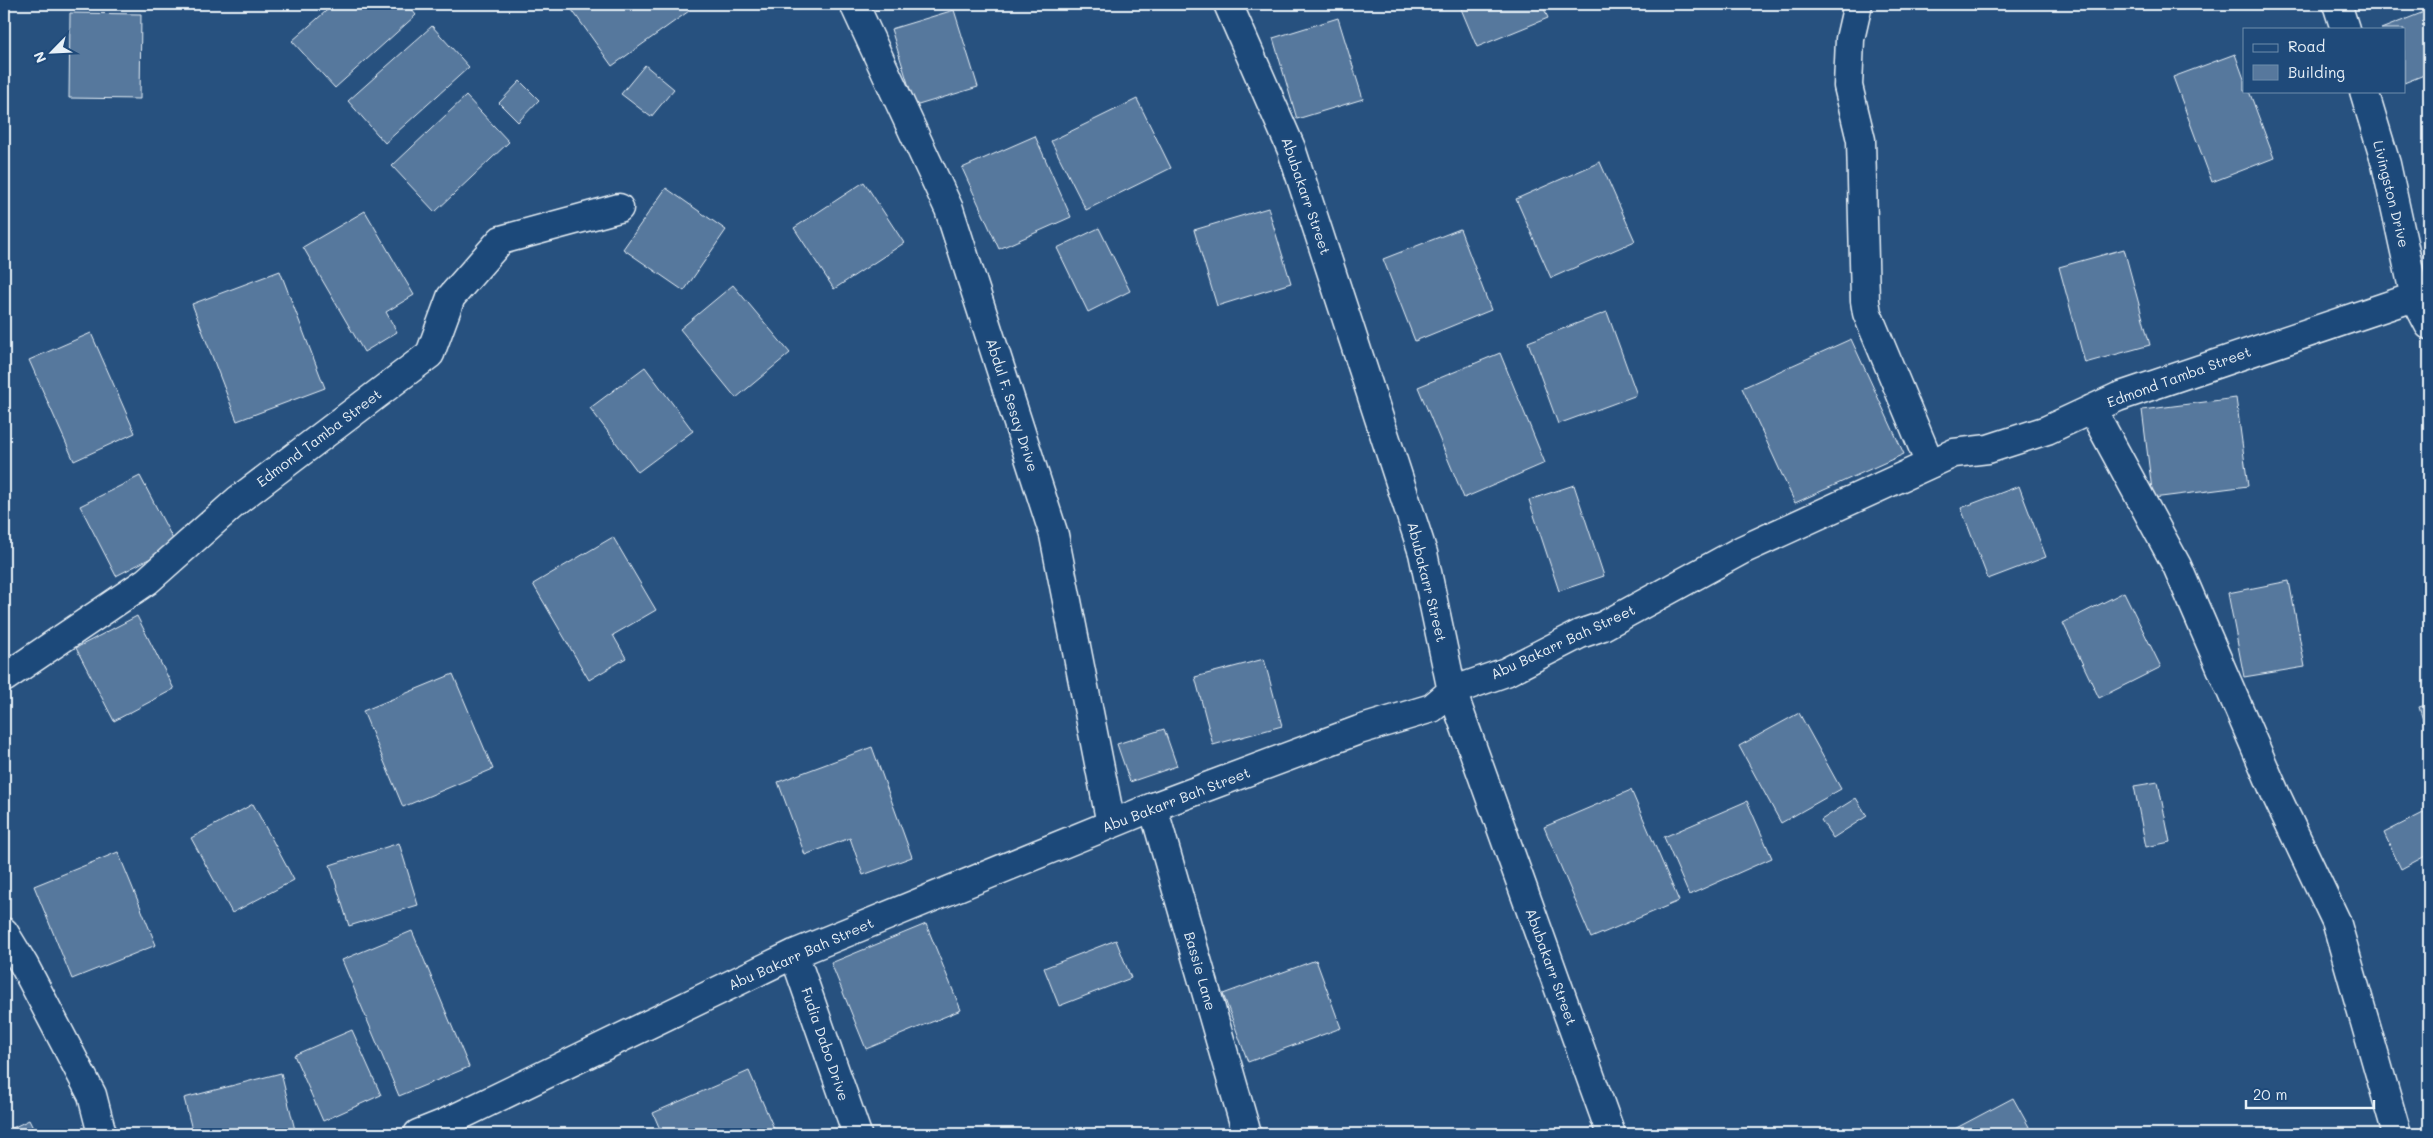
<svg xmlns="http://www.w3.org/2000/svg" width="2433" height="1138" font-family="Mali,sans-serif">
	<style>
		.building { fill: #57789d; stroke: #e8f1f8 }
		.lines { fill: none; stroke-linecap: round; stroke-linejoin: round }
		.street-casing { stroke: #e8f1f8; stroke-width: 31 }
		.street { stroke: #1f4a7a; stroke-width: 28 }
		.labels { text-anchor: middle; stroke-width: 5; stroke-linejoin: round; paint-order: stroke }
		.street-label { font-size: 14px; fill: #e8f1f8; stroke: #1f4a7a }
	</style>
	<rect width="100%" height="100%" fill="#27517f"/>
	<filter id="ink" filterUnits="userSpaceOnUse"><feTurbulence type="fractalNoise" baseFrequency=".02" numOctaves="2"/><feDisplacementMap in="SourceGraphic" scale="10" xChannelSelector="R" yChannelSelector="G"/><feConvolveMatrix kernelMatrix="1 2 1 2 8 2 1 2 1" color-interpolation-filters="sRGB"/></filter>
	<g filter="url(#ink)">
		<!-- building -->
		<path class="building" d="M 334,4 L 407,4 L 416,15 L 335,88 L 292,41 Z
			M 580,4 L 684,4 L 689,11 L 612,66 L 572,10 Z
			M 1459,4 L 1542,4 L 1548,18 L 1477,47 Z
			M 954,10 L 978,87 L 915,106 L 891,29 Z
			M 2429,10 L 2429,73 L 2404,83 L 2404,29 L 2381,29 Z
			M 70,13 L 141,14 L 140,99 L 69,98 Z
			M 1338,18 L 1363,99 L 1297,119 L 1273,38 Z
			M 432,26 L 469,67 L 385,143 L 348,101 Z
			M 2235,54 L 2244,79 L 2244,91 L 2249,91 L 2274,158 L 2212,182 L 2173,77 Z
			M 645,65 L 674,89 L 651,117 L 621,94 Z
			M 520,81 L 539,100 L 518,122 L 499,103 Z
			M 466,96 L 509,142 L 435,212 L 392,166 Z
			M 1137,99 L 1171,168 L 1086,210 L 1051,141 Z
			M 1035,136 L 1071,217 L 999,249 L 962,168 Z
			M 1600,162 L 1635,241 L 1551,278 L 1516,199 Z
			M 864,182 L 904,243 L 834,289 L 794,228 Z
			M 666,188 L 726,230 L 684,291 L 623,249 Z
			M 1268,208 L 1291,283 L 1217,306 L 1194,230 Z
			M 365,211 L 414,295 L 386,312 L 397,332 L 364,352 L 303,247 Z
			M 1099,228 L 1130,291 L 1088,312 L 1057,248 Z
			M 1460,229 L 1491,310 L 1415,341 L 1383,259 Z
			M 2124,249 L 2150,345 L 2085,363 L 2059,267 Z
			M 280,271 L 325,388 L 237,421 L 192,304 Z
			M 733,285 L 790,353 L 736,398 L 680,329 Z
			M 1607,312 L 1637,395 L 1558,424 L 1528,342 Z
			M 91,333 L 135,433 L 74,461 L 29,360 Z
			M 1851,339 L 1904,454 L 1795,503 L 1742,388 Z
			M 1500,353 L 1545,463 L 1464,498 L 1418,387 Z
			M 645,367 L 693,431 L 638,472 L 590,408 Z
			M 2236,398 L 2248,486 L 2153,498 L 2142,410 Z
			M 140,476 L 176,545 L 116,576 L 80,506 Z
			M 1574,485 L 1604,576 L 1559,591 L 1529,500 Z
			M 2019,486 L 2046,557 L 1988,579 L 1961,508 Z
			M 613,537 L 656,610 L 613,635 L 626,658 L 589,680 L 533,584 Z
			M 2289,581 L 2305,667 L 2244,677 L 2228,593 Z
			M 2124,592 L 2161,667 L 2099,698 L 2063,623 Z
			M 137,616 L 174,689 L 114,721 L 76,648 Z
			M 1264,659 L 1282,726 L 1213,745 L 1195,677 Z
			M 453,674 L 493,769 L 403,807 L 363,711 Z
			M 2429,704 L 2429,740 L 2419,707 Z
			M 1799,713 L 1841,789 L 1781,823 L 1739,746 Z
			M 1164,729 L 1177,766 L 1130,782 L 1117,744 Z
			M 872,747 L 912,857 L 863,875 L 850,838 L 805,855 L 778,782 Z
			M 2158,782 L 2170,842 L 2146,847 L 2134,786 Z
			M 1631,790 L 1679,901 L 1591,938 L 1544,827 Z
			M 1856,798 L 1867,816 L 1833,838 L 1821,820 Z
			M 1747,801 L 1772,858 L 1689,895 L 1664,837 Z
			M 253,804 L 294,880 L 232,913 L 191,838 Z
			M 2429,810 L 2429,854 L 2401,869 L 2384,833 Z
			M 399,843 L 418,905 L 349,926 L 330,865 Z
			M 118,852 L 156,945 L 72,979 L 34,886 Z
			M 926,924 L 961,1010 L 866,1049 L 831,963 Z
			M 412,931 L 469,1067 L 399,1096 L 342,960 Z
			M 1116,940 L 1131,978 L 1059,1006 L 1044,968 Z
			M 1316,960 L 1341,1028 L 1248,1062 L 1223,994 Z
			M 352,1030 L 381,1095 L 323,1121 L 294,1055 Z
			M 749,1071 L 776,1133 L 662,1134 L 653,1113 Z
			M 281,1073 L 296,1134 L 193,1134 L 184,1098 Z
			M 2013,1098 L 2033,1134 L 1945,1134 Z
			M 29,1120 L 36,1134 L 4,1134 L 4,1132 Z"/>
		<g class="lines">
			<!-- street casing -->
			<g class="street-casing">
				<path id="street" d="M 854,4 L 949,209 L 1054,535 L 1111,824
					M 1228,4 L 1291,148 L 1423,553 L 1452,691 L 1611,1134
					M 1858,4 L 1850,39 L 1848,86 L 1861,140 L 1865,301 L 1867,313 L 1930,464
					M 2337,4 L 2345,29
					M 2364,91 L 2386,164 L 2415,298 L 2429,325
					M 2092,409 L 2177,566 L 2276,795 L 2336,921 L 2397,1134
					M 4,678 L 147,581 L 238,500 L 430,354 L 451,297 L 501,240 L 619,208
					M 1153,807 L 1247,1134
					M 4,932 L 24,965 L 92,1095 L 102,1134
					M 794,954 L 857,1134
					M 418,1134 L 443,1124 L 794,954 L 1153,807 L 1359,730 L 1432,708 L 1452,691 L 1506,672 L 1580,634 L 1603,626 L 1742,550 L 1954,453 L 1988,449 L 2047,430 L 2118,397 L 2429,292"/>
			</g>
			<!-- street -->
			<use href="#street" class="street"/>
		</g>
	</g>
	<g class="labels">
		<!-- street labels -->
		<g class="street-label">
			<text transform="translate(2391 194) rotate(76)" y="5">Livingston Drive</text>
			<text transform="translate(1306 196) rotate(71)" y="5">Abubakarr Street</text>
			<text transform="translate(2179 377) rotate(-20)" y="5">Edmond Tamba Street</text>
			<text transform="translate(1012 405) rotate(72)" y="5">Abdul F. Sesay Drive</text>
			<text transform="translate(319 438) rotate(-37)" y="5">Edmond Tamba Street</text>
			<text transform="translate(1427 582) rotate(76)" y="5">Abubakarr Street</text>
			<text transform="translate(1563 642) rotate(-25)" y="5">Abu Bakarr Bah Street</text>
			<text transform="translate(1176 800) rotate(-21)" y="5">Abu Bakarr Bah Street</text>
			<text transform="translate(801 954) rotate(-24)" y="5">Abu Bakarr Bah Street</text>
			<text transform="translate(1551 967) rotate(70)" y="5">Abubakarr Street</text>
			<text transform="translate(1200 971) rotate(74)" y="5">Bassie Lane</text>
			<text transform="translate(825 1044) rotate(71)" y="5">Fudia Dabo Drive</text>
		</g>
	</g>
	<!-- margin -->
	<rect width="2433" height="1138" fill="none" stroke="#1f4a7a" stroke-width="20"/>
	<rect x="10" y="10" width="2413" height="1118" fill="none" stroke="#e8f1f8" stroke-width="2" filter="url(#ink)"/>
	<!-- legend -->
	<rect x="2243" y="28" width="162" height="65" fill="#1f4a7a" stroke="#6f8dac"/>
	<rect x="2253" y="44" width="25" height="8" fill="#1f4a7a" stroke="#6f8dac"/>
	<text x="2288" y="52" font-size="15" fill="#e8f1f8">Road</text>
	<rect x="2253" y="65" width="25" height="15" fill="#57789d" stroke="#6f8dac"/>
	<text x="2288" y="78" font-size="15" fill="#e8f1f8">Building</text>
	<!-- north arrow -->
	<g transform="translate(52 52) rotate(246)" stroke="#1f4a7a" stroke-width="4" paint-order="stroke">
	<path d="M0-4L9 19L0 12L-9 19Z" fill="#e8f1f8"/>
	<text y="-8" font-size="14" font-weight="bold" text-anchor="middle" fill="#e8f1f8">N</text>
	</g>
	<!-- scale -->
	<path d="M2246 1100v8h128v-8" fill="none" stroke="#e8f1f8" stroke-width="2.5"/>
	<text x="2253" y="1100" font-size="15" fill="#e8f1f8" stroke="#1f4a7a" stroke-width="4" paint-order="stroke">20 m</text>
</svg>
